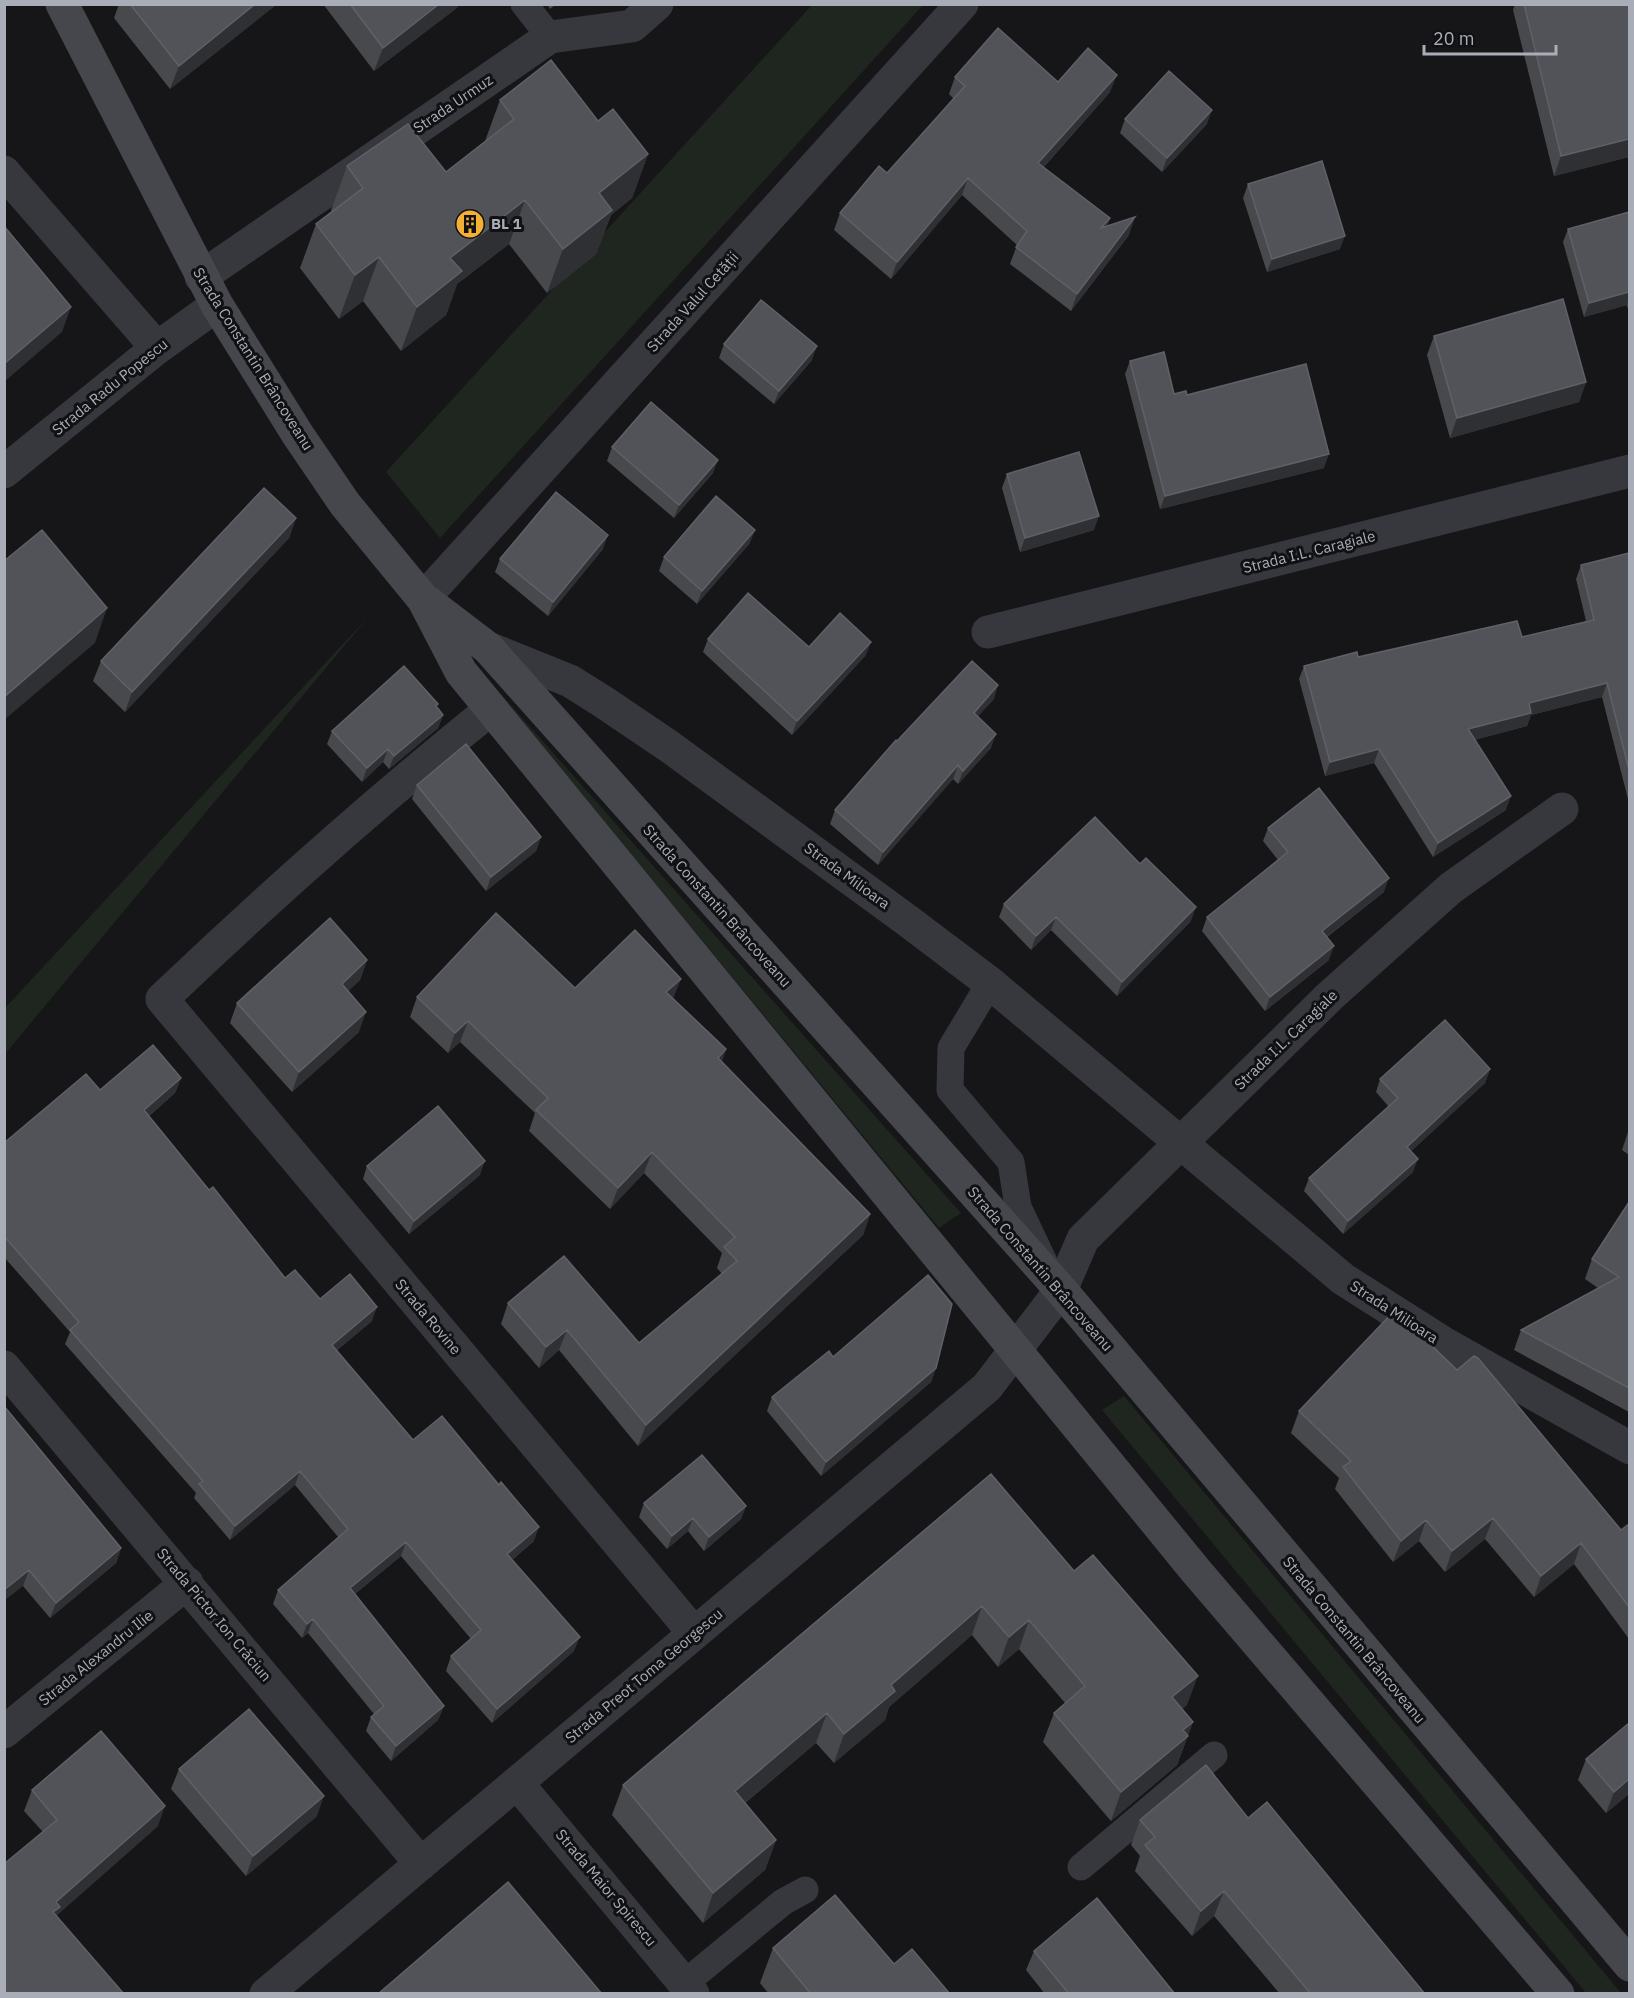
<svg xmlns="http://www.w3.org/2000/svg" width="1634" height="1998" font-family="'IBM Plex Sans',sans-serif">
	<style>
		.green { fill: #1e261f }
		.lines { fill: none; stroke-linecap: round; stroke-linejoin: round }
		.service { stroke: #37383d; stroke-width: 27 }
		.minor { stroke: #37383d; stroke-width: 33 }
		.secondary { stroke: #45474d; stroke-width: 33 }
		.wall { fill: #47494d }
		.shaded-wall { fill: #2f3033 }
		.building { fill: #525359; stroke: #5f6168; stroke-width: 1.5 }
		.labels { text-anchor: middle; stroke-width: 6; stroke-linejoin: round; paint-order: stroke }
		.street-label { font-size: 15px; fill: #a8adb8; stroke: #111113 }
		.poi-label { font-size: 15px; font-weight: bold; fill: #a8adb8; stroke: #111113; text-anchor: start }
	</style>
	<rect width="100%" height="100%" fill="#161618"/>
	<!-- green -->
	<path class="green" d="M 812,5 L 923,5 L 440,538 L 386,472 Z
		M 369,616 L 5,1054 L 5,1008 Z
		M 477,667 L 961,1213 L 939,1228 Z
		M 1124,1396 L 1621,1993 L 1586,1993 L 1102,1410 Z"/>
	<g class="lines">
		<!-- service -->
		<path class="service" d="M 524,4 L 550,37
			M 990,983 L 951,1048 L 950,1090 L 1011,1162 L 1018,1207 L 1044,1262
			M 1081,1867 L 1214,1755
			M 685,1983 L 783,1902 L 805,1890"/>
		<!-- minor -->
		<path class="minor" d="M 4,172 L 157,348
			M 201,277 L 550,37 L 632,26 L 657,4
			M 4,472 L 157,348 L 217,305
			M 423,599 L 962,4
			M 988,632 L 1630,471
			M 488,648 L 570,681 L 602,701 L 670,747 L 908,921 L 990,983 L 1343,1279 L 1442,1342 L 1630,1448
			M 491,709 C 377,801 268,898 162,999 L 694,1633
			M 4,1367 L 421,1864
			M 4,1732 L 187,1583
			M 517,1783 L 693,1994
			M 266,1994 L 987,1387 L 1061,1290 L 1083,1239 L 1330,996 L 1451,888 L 1562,809"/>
		<!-- secondary -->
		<path class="secondary" d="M 62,4 L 217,305 L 298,435 L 345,504 L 423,599 L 461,672 L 1196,1571 L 1558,1994
			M 429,603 L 488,648 L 1061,1290 L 1630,1965"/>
	</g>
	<!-- wall -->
	<path class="wall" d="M 119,4 L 277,4 L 170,89 L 114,18 Z
		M 323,4 L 458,4 L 458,7 L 374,71 Z
		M 547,4 L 556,4 L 550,9 Z
		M 1515,4 L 1629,4 L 1629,157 L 1554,176 L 1513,10 Z
		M 955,77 L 1058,82 L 1110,92 L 1043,168 L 1110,218 L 1107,226 L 1129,235 L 1071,311 L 1010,264 L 1017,245 L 962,195 L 891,279 L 834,230 L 840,213 L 887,173 L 954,99 L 949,94 Z
		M 500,100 L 598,121 L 648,154 L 632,198 L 611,215 L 596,254 L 547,293 L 509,244 L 457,284 L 446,315 L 401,351 L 363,301 L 339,319 L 300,268 L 316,224 L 332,212 L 331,210 L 347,166 L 446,172 L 485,141 Z
		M 1125,119 L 1207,124 L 1162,172 L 1120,133 Z
		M 1248,184 L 1340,249 L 1267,272 L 1243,198 Z
		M 1629,212 L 1629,314 L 1627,305 L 1584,317 L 1563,242 L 1568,229 Z
		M 1434,336 L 1586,382 L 1579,402 L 1450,438 L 1427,355 Z
		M 724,344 L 812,360 L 774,404 L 719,358 Z
		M 1130,361 L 1174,394 L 1324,468 L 1160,509 L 1125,374 Z
		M 612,447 L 713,473 L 674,518 L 607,461 Z
		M 1007,474 L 1094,530 L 1020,552 L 1002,488 Z
		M 296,518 L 289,538 L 125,712 L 93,681 L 101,661 Z
		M 750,543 L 697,604 L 659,571 L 664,557 Z
		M 603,549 L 548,616 L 495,572 L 500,559 Z
		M 1629,553 L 1629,803 L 1602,697 L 1531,715 L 1527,726 L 1474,740 L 1506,810 L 1433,857 L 1374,763 L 1325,776 L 1299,679 L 1304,666 L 1358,657 L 1522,637 L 1586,621 L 1576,579 L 1581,565 Z
		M 708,639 L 809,647 L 866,655 L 792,735 L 703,652 Z
		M 994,699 L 978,716 L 991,748 L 958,784 L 953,779 L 878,865 L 830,824 L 835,810 L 897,741 Z
		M 437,707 L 443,715 L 438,728 L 389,769 L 383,762 L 362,782 L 327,744 L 332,731 Z
		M 417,785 L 541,837 L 536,851 L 486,891 L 412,799 Z
		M 1268,828 L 1384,892 L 1327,937 L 1329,960 L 1265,1011 L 1202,931 L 1207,917 L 1278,860 L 1263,841 Z
		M 1004,904 L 1191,921 L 1117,996 L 1051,930 L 1031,950 L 999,917 Z
		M 367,960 L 360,980 L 348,991 L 359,1032 L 292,1092 L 230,1023 L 237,1003 Z
		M 575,988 L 673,999 L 726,1049 L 722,1061 L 870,1214 L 863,1235 L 638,1446 L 559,1350 L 539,1368 L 501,1324 L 508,1303 L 639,1343 L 722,1274 L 717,1268 L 722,1253 L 644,1173 L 610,1209 L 529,1131 L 535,1113 L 460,1042 L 448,1053 L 410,1017 L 417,997 Z
		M 1490,1069 L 1485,1083 L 1411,1151 L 1413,1172 L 1343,1234 L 1304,1191 L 1309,1178 L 1389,1107 L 1376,1092 L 1380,1079 Z
		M 181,1078 L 175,1093 L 149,1116 L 209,1190 L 285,1278 L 320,1299 L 372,1321 L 336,1351 L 413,1440 L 534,1541 L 512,1560 L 574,1651 L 492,1723 L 446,1671 L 451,1656 L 471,1639 L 401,1556 L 355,1594 L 444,1706 L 438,1720 L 391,1761 L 366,1731 L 371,1717 L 374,1714 L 308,1633 L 302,1638 L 273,1604 L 278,1590 L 338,1537 L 295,1485 L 230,1540 L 194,1498 L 196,1493 L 65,1344 L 70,1332 L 4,1257 L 4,1143 L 100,1090 Z
		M 1629,1129 L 1629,1155 L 1622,1150 Z
		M 367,1166 L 480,1175 L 409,1234 L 363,1179 Z
		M 1629,1202 L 1629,1412 L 1514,1350 L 1521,1330 L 1598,1288 L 1585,1279 L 1592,1259 Z
		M 833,1357 L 936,1368 L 931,1382 L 821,1476 L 767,1411 L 772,1397 Z
		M 4,1406 L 121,1548 L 116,1563 L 50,1618 L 23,1586 Z
		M 1299,1411 L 1621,1530 L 1629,1524 L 1629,1639 L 1574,1564 L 1534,1597 L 1485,1539 L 1445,1572 L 1419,1541 L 1393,1562 L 1335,1489 L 1339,1478 L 1291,1433 Z
		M 991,1474 L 1187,1705 L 1182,1709 L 1193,1722 L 1177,1765 L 1111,1821 L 1043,1742 L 1054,1713 L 1065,1703 L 1019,1649 L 998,1667 L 972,1635 L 889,1707 L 885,1720 L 834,1763 L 816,1743 L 745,1803 L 776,1840 L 765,1870 L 703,1923 L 612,1815 L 623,1785 Z
		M 644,1503 L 746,1506 L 741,1519 L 704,1551 L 688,1531 L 667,1549 L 639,1517 Z
		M 1586,1759 L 1629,1794 L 1606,1813 L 1578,1780 Z
		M 179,1769 L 317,1816 L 246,1876 L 171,1789 Z
		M 32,1790 L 158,1826 L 57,1915 L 4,1994 L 43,1832 L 24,1811 Z
		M 1248,1818 L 1425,1994 L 1280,1994 L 1214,1916 L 1192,1936 L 1135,1871 L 1140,1856 L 1131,1845 L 1140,1820 Z
		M 773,1948 L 894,1964 L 950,1994 L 769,1994 L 760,1983 Z
		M 1034,1951 L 1175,1994 L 1045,1994 L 1026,1970 Z"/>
	<!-- shaded-wall -->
	<path class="shaded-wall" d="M 255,4 L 277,4 L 170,89 L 179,66 Z
		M 439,4 L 458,4 L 458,7 L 374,71 L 383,48 Z
		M 1117,75 L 1110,92 L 1031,181 L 1038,163 Z
		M 1212,110 L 1207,124 L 1162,172 L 1167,158 Z
		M 1629,139 L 1629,157 L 1554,176 L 1561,156 Z
		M 648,154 L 632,198 L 611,215 L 596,254 L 547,293 L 563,249 L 599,193 Z
		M 968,178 L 962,195 L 891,279 L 897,262 Z
		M 525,200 L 509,244 L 457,284 L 446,315 L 401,351 L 417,307 L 450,258 Z
		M 1135,217 L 1129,235 L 1071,311 L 1077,294 Z
		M 1110,218 L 1104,236 L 1101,228 Z
		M 1345,236 L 1340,249 L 1267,272 L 1272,259 Z
		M 379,257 L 363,301 L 339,319 L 355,275 Z
		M 1629,292 L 1629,298 L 1627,305 L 1584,317 L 1589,303 Z
		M 71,307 L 62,332 L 4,382 L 4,364 Z
		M 817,346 L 812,360 L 774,404 L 779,391 Z
		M 1586,382 L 1579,402 L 1450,438 L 1457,418 Z
		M 1329,454 L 1324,468 L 1160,509 L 1165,496 Z
		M 718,460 L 713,473 L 674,518 L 679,505 Z
		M 1099,516 L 1094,530 L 1020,552 L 1025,538 Z
		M 296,518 L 289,538 L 125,712 L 132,692 Z
		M 755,530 L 750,543 L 697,604 L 702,591 Z
		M 608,535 L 603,549 L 548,616 L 553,602 Z
		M 107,608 L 95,643 L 4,720 L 4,697 Z
		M 871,642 L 866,655 L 792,735 L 797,721 Z
		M 1607,683 L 1602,697 L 1531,715 L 1527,726 L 1463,743 L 1468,729 L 1529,703 Z
		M 998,685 L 994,699 L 969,726 L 974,713 Z
		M 443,715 L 438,728 L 389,769 L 394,756 Z
		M 996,734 L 991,748 L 958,784 L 963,771 Z
		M 388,749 L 383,762 L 362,782 L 367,768 Z
		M 1379,749 L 1374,763 L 1325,776 L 1330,762 Z
		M 958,765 L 953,779 L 878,865 L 883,852 Z
		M 1511,796 L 1506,810 L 1433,857 L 1438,843 Z
		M 541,837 L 536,851 L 486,891 L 491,877 Z
		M 1389,878 L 1384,892 L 1317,944 L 1322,931 Z
		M 1196,907 L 1191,921 L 1117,996 L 1122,982 Z
		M 1056,917 L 1051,930 L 1031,950 L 1036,936 Z
		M 1334,946 L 1329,960 L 1265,1011 L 1270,997 Z
		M 367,960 L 360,980 L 335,1004 L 342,984 Z
		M 681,979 L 673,999 L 666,992 Z
		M 366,1012 L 359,1032 L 292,1092 L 299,1072 Z
		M 468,1021 L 460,1042 L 448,1053 L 455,1033 Z
		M 726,1049 L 719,1070 L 718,1058 Z
		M 1490,1069 L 1485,1083 L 1402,1160 L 1407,1147 Z
		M 181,1078 L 175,1093 L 139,1124 L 144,1110 Z
		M 652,1152 L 644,1173 L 610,1209 L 618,1188 Z
		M 1418,1159 L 1413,1172 L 1343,1234 L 1348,1221 Z
		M 485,1161 L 480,1175 L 409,1234 L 414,1221 Z
		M 870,1214 L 863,1235 L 638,1446 L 646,1425 Z
		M 377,1307 L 372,1321 L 326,1359 L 332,1345 Z
		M 567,1330 L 559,1350 L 539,1368 L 546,1347 Z
		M 936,1368 L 931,1382 L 821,1476 L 826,1462 Z
		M 300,1471 L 295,1485 L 230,1540 L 235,1526 Z
		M 746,1506 L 741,1519 L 704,1551 L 709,1537 Z
		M 693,1518 L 688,1531 L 667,1549 L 672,1536 Z
		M 1493,1518 L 1485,1539 L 1445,1572 L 1452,1551 Z
		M 1426,1520 L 1419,1541 L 1393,1562 L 1401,1541 Z
		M 539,1527 L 534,1541 L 502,1568 L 507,1554 Z
		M 406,1542 L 401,1556 L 345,1602 L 350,1588 Z
		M 1581,1543 L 1574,1564 L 1534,1597 L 1541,1576 Z
		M 121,1548 L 116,1563 L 50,1618 L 56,1603 Z
		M 29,1570 L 23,1586 L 4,1601 L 4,1590 Z
		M 982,1606 L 972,1635 L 889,1707 L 885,1720 L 834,1763 L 844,1734 L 891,1685 Z
		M 313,1619 L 308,1633 L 302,1638 L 307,1624 Z
		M 1029,1620 L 1019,1649 L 998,1667 L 1009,1637 Z
		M 580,1637 L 574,1651 L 492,1723 L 497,1709 Z
		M 1198,1676 L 1187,1705 L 1161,1726 L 1172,1697 Z
		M 444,1706 L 438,1720 L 391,1761 L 396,1746 Z
		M 827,1713 L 816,1743 L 724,1820 L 735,1791 Z
		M 1193,1722 L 1177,1765 L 1111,1821 L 1121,1792 L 1183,1730 Z
		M 1629,1779 L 1629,1794 L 1606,1813 L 1614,1792 Z
		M 324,1796 L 317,1816 L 246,1876 L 253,1856 Z
		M 165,1806 L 158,1826 L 57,1915 L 52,1927 L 46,1932 L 56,1902 Z
		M 776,1840 L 765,1870 L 703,1923 L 713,1893 Z
		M 1224,1891 L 1214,1916 L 1192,1936 L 1201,1911 Z"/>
	<!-- building -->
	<path class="building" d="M 130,4 L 255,4 L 179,66 Z
		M 350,4 L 439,4 L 383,48 Z
		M 1524,4 L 1629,4 L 1629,139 L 1561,156 Z
		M 998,28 L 1058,82 L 1088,48 L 1117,75 L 1038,163 L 1110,218 L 1101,228 L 1135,217 L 1077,294 L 1016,247 L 1027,231 L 968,178 L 897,262 L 840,213 L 879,166 L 887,173 L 965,86 L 955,77 Z
		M 551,60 L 598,121 L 613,109 L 648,154 L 599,193 L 612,210 L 563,249 L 525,200 L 450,258 L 462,271 L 417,307 L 379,257 L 355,275 L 316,224 L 363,188 L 347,166 L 408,124 L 446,172 L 514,119 L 500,100 Z
		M 1169,71 L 1212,110 L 1167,158 L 1125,119 Z
		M 1322,161 L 1345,236 L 1272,259 L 1248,184 Z
		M 1629,212 L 1629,292 L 1589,303 L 1568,229 Z
		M 4,226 L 71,307 L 4,364 Z
		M 1563,299 L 1586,382 L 1457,418 L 1434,336 Z
		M 761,300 L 817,346 L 779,391 L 724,344 Z
		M 1164,352 L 1174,394 L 1186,391 L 1187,395 L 1306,364 L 1329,454 L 1165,496 L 1130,361 Z
		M 651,402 L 718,460 L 679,505 L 612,447 Z
		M 1079,452 L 1099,516 L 1025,538 L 1007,474 Z
		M 264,488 L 296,518 L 132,692 L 101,661 Z
		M 556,492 L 608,535 L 553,602 L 500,559 Z
		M 716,496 L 755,530 L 702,591 L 664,557 Z
		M 42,530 L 107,608 L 4,697 L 4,561 Z
		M 1629,553 L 1629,770 L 1607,683 L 1529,703 L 1531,713 L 1468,729 L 1511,796 L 1438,843 L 1379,749 L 1330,762 L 1304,666 L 1357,652 L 1358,657 L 1517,621 L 1522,637 L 1594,620 L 1581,565 Z
		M 748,593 L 809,647 L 840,613 L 871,642 L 797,721 L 708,639 Z
		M 972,661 L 998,685 L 974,713 L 996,734 L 963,771 L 958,765 L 883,852 L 835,810 L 896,740 L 897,741 Z
		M 404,666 L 438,704 L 436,706 L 443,715 L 394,756 L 388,749 L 367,768 L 332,731 Z
		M 466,744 L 541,837 L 491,877 L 417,785 Z
		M 1319,788 L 1389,878 L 1322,931 L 1334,946 L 1270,997 L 1207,917 L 1288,852 L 1268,828 Z
		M 1095,817 L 1140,864 L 1146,858 L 1196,907 L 1122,982 L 1056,917 L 1036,936 L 1004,904 Z
		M 496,913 L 575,988 L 635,930 L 681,979 L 666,992 L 726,1049 L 718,1058 L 870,1214 L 646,1425 L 567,1330 L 546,1347 L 508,1303 L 564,1256 L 639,1343 L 737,1261 L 724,1247 L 735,1237 L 652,1152 L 618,1188 L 536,1110 L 548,1098 L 468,1021 L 455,1033 L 417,997 Z
		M 330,918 L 367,960 L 342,984 L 366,1012 L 299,1072 L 237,1003 Z
		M 1445,1020 L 1490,1069 L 1407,1147 L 1418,1159 L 1348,1221 L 1309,1178 L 1398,1098 L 1380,1079 Z
		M 153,1045 L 181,1078 L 144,1110 L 209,1190 L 213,1187 L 285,1278 L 295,1270 L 320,1299 L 350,1274 L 377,1307 L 332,1345 L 413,1440 L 442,1416 L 499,1485 L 501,1482 L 539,1527 L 507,1554 L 580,1637 L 497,1709 L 451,1656 L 481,1630 L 406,1542 L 350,1588 L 444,1706 L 396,1746 L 371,1717 L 384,1706 L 313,1619 L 307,1624 L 278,1590 L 348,1529 L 300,1471 L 235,1526 L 199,1484 L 203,1481 L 70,1330 L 79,1322 L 4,1236 L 4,1143 L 86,1074 L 100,1090 Z
		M 438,1106 L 485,1161 L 414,1221 L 367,1166 Z
		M 1629,1202 L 1629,1388 L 1521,1330 L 1619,1277 L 1592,1259 Z
		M 928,1275 L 952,1304 L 936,1368 L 826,1462 L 772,1397 L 829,1351 L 833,1357 Z
		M 1395,1310 L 1457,1370 L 1474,1356 L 1478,1358 L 1621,1530 L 1629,1524 L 1629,1607 L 1581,1543 L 1541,1576 L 1493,1518 L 1452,1551 L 1426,1520 L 1401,1541 L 1343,1467 L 1351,1461 L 1299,1411 Z
		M 4,1406 L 121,1548 L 56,1603 L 29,1570 L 4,1590 Z
		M 702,1455 L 746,1506 L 709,1537 L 693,1518 L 672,1536 L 644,1503 Z
		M 991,1474 L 1074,1571 L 1093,1555 L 1198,1676 L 1172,1697 L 1193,1722 L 1183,1730 L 1188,1736 L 1121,1792 L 1054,1713 L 1085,1686 L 1029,1620 L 1009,1637 L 982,1606 L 891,1685 L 895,1691 L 844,1734 L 827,1713 L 735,1791 L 776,1840 L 713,1893 L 623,1785 Z
		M 249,1709 L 324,1796 L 253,1856 L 179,1769 Z
		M 1629,1723 L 1629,1779 L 1614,1792 L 1586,1759 Z
		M 101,1731 L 165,1806 L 56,1902 L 60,1907 L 53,1912 L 124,1994 L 4,1994 L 4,1864 L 57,1820 L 32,1790 Z
		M 1206,1765 L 1248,1818 L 1267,1802 L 1425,1994 L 1311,1994 L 1224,1891 L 1201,1911 L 1145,1845 L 1155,1837 L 1140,1820 Z
		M 508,1882 L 602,1994 L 378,1994 Z
		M 835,1895 L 894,1964 L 912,1949 L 950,1994 L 811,1994 L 773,1948 Z
		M 1097,1898 L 1175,1994 L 1069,1994 L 1034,1951 Z"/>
	<!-- icons -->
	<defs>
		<g id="building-disc" transform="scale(1.5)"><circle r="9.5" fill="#f2b134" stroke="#111113"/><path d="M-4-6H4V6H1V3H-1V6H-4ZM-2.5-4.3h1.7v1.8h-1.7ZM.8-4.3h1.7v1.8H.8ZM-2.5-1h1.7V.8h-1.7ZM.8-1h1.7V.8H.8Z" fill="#111"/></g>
	</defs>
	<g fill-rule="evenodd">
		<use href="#building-disc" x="470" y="224"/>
	</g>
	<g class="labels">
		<!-- street labels -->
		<g class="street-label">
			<text transform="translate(453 104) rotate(-34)" y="5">Strada Urmuz</text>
			<text transform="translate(693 302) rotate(-48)" y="5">Strada Valul Cetății</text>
			<text transform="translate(253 359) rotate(58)" y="5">Strada Constantin Brâncoveanu</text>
			<text transform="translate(110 387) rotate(-39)" y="5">Strada Radu Popescu</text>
			<text transform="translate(1309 552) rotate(-14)" y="5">Strada I.L. Caragiale</text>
			<text transform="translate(847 876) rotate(36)" y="5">Strada Milioara</text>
			<text transform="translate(717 906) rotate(48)" y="5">Strada Constantin Brâncoveanu</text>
			<text transform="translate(1286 1040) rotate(-44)" y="5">Strada I.L. Caragiale</text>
			<text transform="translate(1040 1269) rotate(49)" y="5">Strada Constantin Brâncoveanu</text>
			<text transform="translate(1394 1312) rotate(33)" y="5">Strada Milioara</text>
			<text transform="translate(428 1317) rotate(50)" y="5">Strada Rovine</text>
			<text transform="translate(214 1615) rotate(50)" y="5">Strada Pictor Ion Crăciun</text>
			<text transform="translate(1354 1640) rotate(50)" y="5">Strada Constantin Brâncoveanu</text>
			<text transform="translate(96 1658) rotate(-39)" y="5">Strada Alexandru Ilie</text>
			<text transform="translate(644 1676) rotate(-40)" y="5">Strada Preot Toma Georgescu</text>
			<text transform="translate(606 1888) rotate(50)" y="5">Strada Maior Spirescu</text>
		</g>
		<!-- poi labels -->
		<g class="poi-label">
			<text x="491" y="229">BL 1</text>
		</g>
	</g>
	<!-- border -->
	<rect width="1634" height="1998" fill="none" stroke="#a8adb8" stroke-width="12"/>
	<!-- scale -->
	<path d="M1424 45v9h132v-9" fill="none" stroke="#a8adb8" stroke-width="3"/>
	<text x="1433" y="45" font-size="18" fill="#a8adb8" stroke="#111113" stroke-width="4.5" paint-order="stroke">20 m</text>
</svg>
